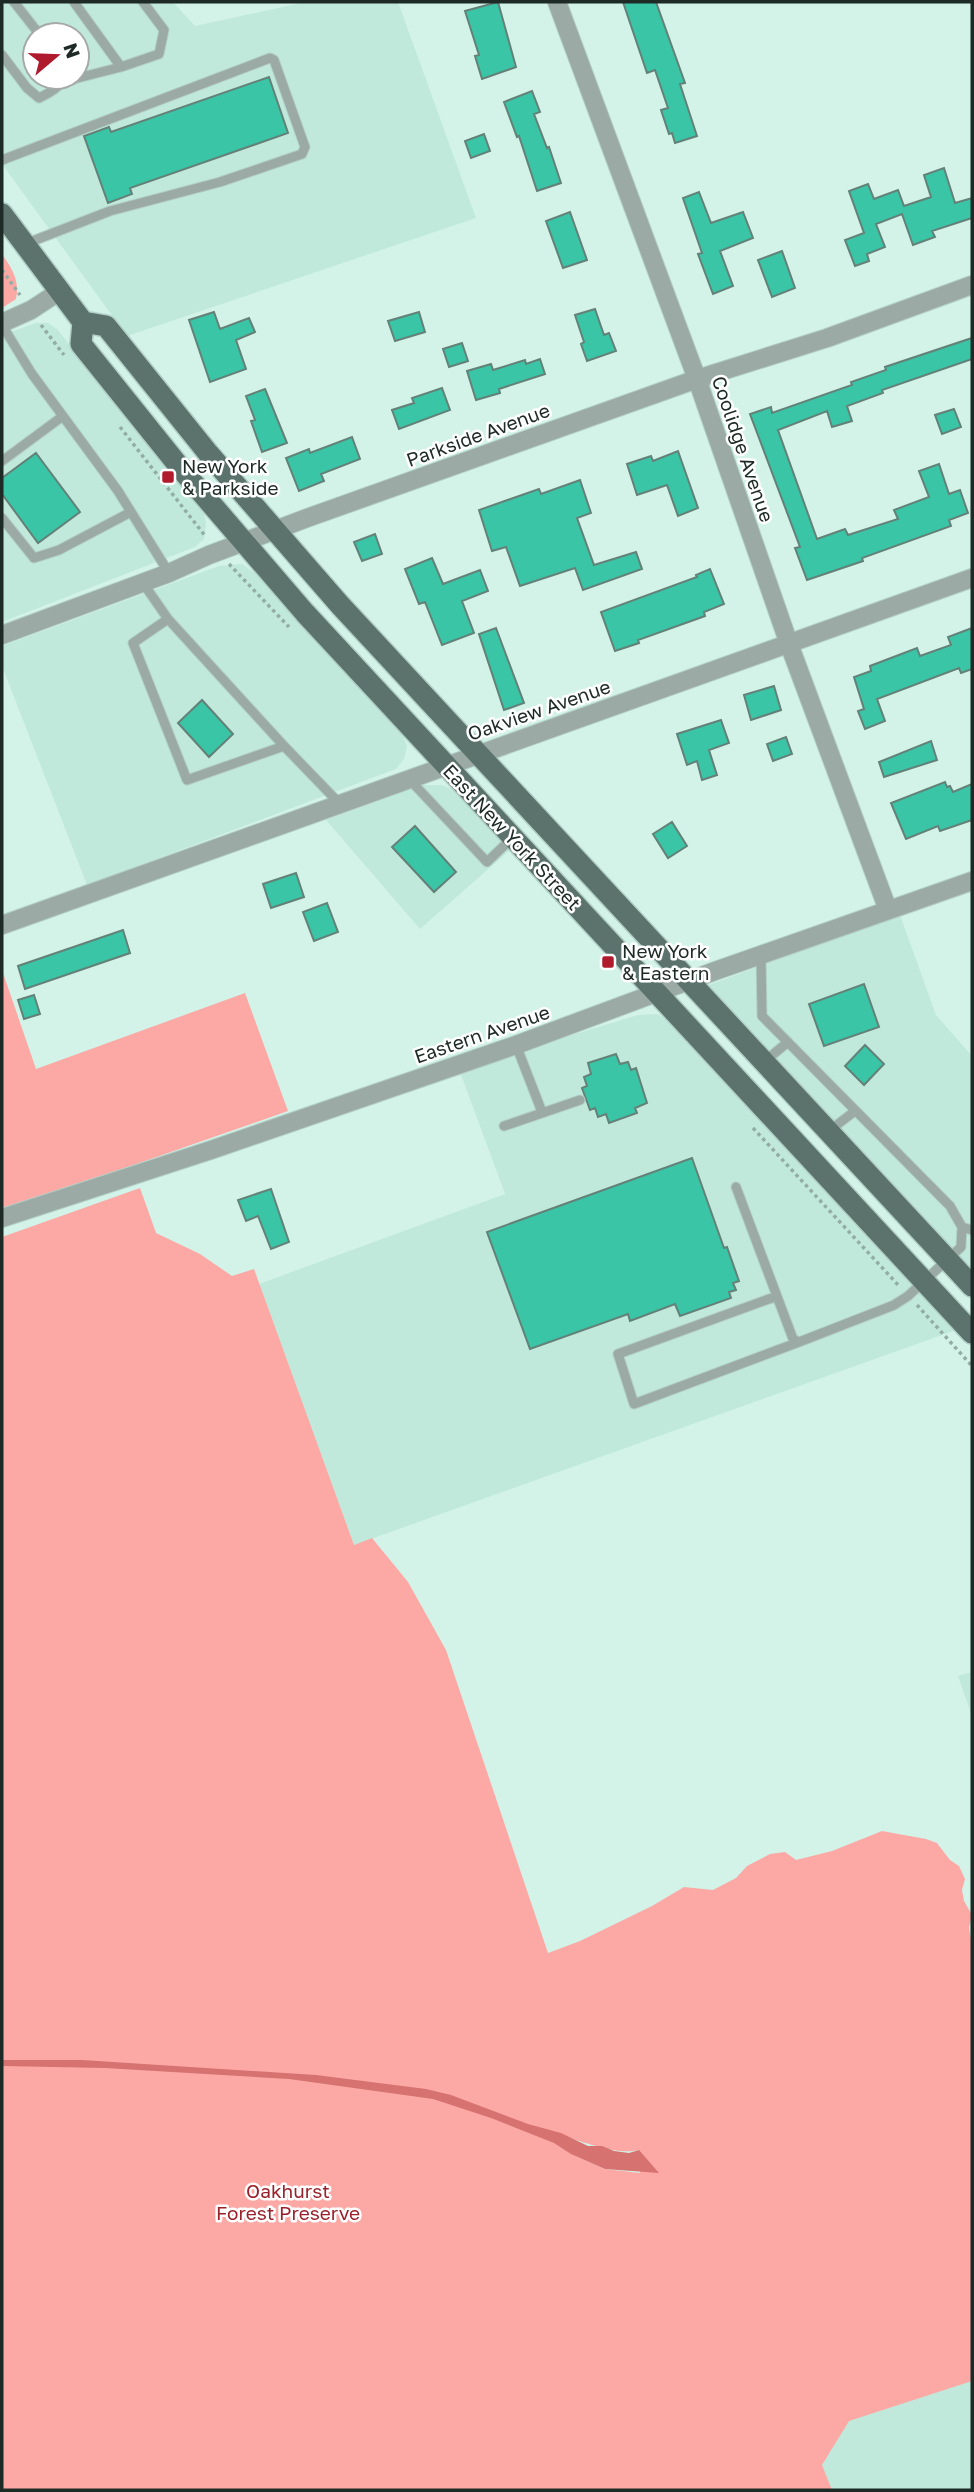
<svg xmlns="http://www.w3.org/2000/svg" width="974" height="2492" font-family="'Golos Text',sans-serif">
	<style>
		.built { fill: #c0e9dc; fill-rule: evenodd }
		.green { fill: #fca9a5; fill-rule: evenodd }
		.water { fill: #d67270 }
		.building { fill: #39c5a6; stroke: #648178; stroke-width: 2 }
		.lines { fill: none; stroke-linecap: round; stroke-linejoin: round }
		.service-casing { stroke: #b2cfc6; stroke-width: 11 }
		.minor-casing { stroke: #b2cfc6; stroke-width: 20 }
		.primary-casing { stroke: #b2cfc6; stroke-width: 24 }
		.path { stroke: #93ada5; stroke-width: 3.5; stroke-dasharray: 3.5 3.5; stroke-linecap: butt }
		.service { stroke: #9caaa5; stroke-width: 9 }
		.minor { stroke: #9caaa5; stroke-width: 18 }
		.primary { stroke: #5b736c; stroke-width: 21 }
		.poi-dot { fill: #af1b2d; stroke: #fff; stroke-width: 2.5 }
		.labels { text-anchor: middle; stroke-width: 5; stroke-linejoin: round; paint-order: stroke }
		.street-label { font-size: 19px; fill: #1d2a26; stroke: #fff }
		.poi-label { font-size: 19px; fill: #1d2a26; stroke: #fff; text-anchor: start }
		.park-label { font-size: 19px; fill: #9a212b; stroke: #fff }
	</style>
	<rect width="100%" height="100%" fill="#d3f3e9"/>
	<!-- built -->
	<path class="built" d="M 2,2 L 173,2 L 195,26 L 305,2 L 398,2 L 476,218 L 127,336 L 2,164 ZM 35,35 L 77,35 L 77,77 L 35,77 Z
		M 36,323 L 48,323 L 57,329 L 204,514 L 206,523 L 204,539 L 195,547 L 2,622 L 2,335 Z
		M 242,564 L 258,575 L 401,732 L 407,746 L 404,759 L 396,769 L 87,885 L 2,666 L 2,646 L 219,566 Z
		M 423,785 L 441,785 L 454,790 L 510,850 L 420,929 L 326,820 Z
		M 900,915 L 936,1015 L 972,1056 L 972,1271 L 706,986 Z
		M 657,1014 L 670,1021 L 956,1330 L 354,1545 L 259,1284 L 505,1194 L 459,1069 L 638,1015 Z
		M 972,1672 L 972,1716 L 958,1676 Z
		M 972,2346 L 972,2490 L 803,2490 L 816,2412 Z"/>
	<!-- green -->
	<path class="green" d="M 2,254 C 12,269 20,280 16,299 L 2,308 Z
		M 2,970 L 36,1069 L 245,993 L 288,1111 L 2,1211 Z
		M 140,1188 L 156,1233 L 200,1254 L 232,1276 L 254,1269 L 354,1545 L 372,1538 L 408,1582 L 446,1650 L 548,1953 L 580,1941 L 652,1906 L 684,1887 L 713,1890 L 736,1878 L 747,1866 L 770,1854 L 785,1852 L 796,1860 L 832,1851 L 882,1831 L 926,1839 L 937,1843 L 950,1860 L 959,1866 L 965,1879 L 962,1890 L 964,1901 L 972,1915 L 969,1928 L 972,1944 L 972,2381 L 849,2421 L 822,2465 L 832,2490 L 2,2490 L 2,1237 ZM 570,2138 C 589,2144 618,2155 639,2150 L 640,2173 L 605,2169 L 576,2156 Z"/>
	<!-- water -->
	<path class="water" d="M 2,2060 L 82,2060 L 316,2075 L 426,2089 L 451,2095 L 528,2124 L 561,2133 L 588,2146 L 602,2146 L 614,2151 L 629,2153 L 639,2150 L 659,2173 L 605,2169 L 571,2154 L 554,2143 L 491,2118 L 433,2099 L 289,2079 L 105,2068 L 2,2066 Z"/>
	<!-- building -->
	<path class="building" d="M 498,2 L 516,67 L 482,79 L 475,56 L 479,55 L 465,11 Z
		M 623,2 L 656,2 L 685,83 L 680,84 L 697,136 L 675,143 L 672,133 L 669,134 L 661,110 L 668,108 L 655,70 L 647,73 Z
		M 269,77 L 288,133 L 130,188 L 132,194 L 108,203 L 84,136 L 109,127 L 111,132 Z
		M 532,91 L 540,112 L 534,114 L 547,148 L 549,147 L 561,183 L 537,191 L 519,136 L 517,137 L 504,102 Z
		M 484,134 L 490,151 L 471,158 L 465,141 Z
		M 944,168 L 955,203 L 972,198 L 972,218 L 932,231 L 935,237 L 913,245 L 902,214 L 876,224 L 885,247 L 867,254 L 869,261 L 855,266 L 845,240 L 864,233 L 849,191 L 868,184 L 874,199 L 898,190 L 904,206 L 931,197 L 924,175 Z
		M 699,192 L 711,223 L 743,212 L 753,238 L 720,251 L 733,286 L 713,294 L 698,254 L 702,253 L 683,198 Z
		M 570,212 L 587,260 L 563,268 L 546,221 Z
		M 782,251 L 795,288 L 772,297 L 758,260 Z
		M 595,309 L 604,335 L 609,333 L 616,351 L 587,361 L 581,344 L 584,342 L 575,315 Z
		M 214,312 L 220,329 L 249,318 L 255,332 L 236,340 L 246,369 L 210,382 L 189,320 Z
		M 419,312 L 425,332 L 395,341 L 388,321 Z
		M 972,338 L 972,359 L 882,390 L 883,393 L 847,406 L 852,421 L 832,427 L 827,411 L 778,430 L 817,539 L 845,529 L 848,535 L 898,519 L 894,510 L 929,497 L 919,471 L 939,464 L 949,494 L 960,490 L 968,513 L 949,520 L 951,526 L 862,558 L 863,561 L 807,580 L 795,548 L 800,547 L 750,414 L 771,407 L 772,413 L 852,385 L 851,382 L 886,370 L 885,367 Z
		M 462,343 L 468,361 L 449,367 L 443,349 Z
		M 540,359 L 545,374 L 499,389 L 500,393 L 476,400 L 467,371 L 491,364 L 493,370 L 525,360 L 526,364 Z
		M 442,388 L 450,410 L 399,429 L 392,410 L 414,403 L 412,398 Z
		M 265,389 L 287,443 L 262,452 L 251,421 L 255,420 L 246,396 Z
		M 954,409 L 961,427 L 942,434 L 935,415 Z
		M 352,437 L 360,459 L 321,474 L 324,481 L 299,491 L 286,458 L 309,449 L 310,453 Z
		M 678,451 L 698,508 L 678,516 L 667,485 L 637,495 L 627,464 L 651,456 L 653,461 Z
		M 36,453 L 80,512 L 38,543 L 2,494 L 2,478 Z
		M 580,480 L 591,513 L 577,518 L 594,565 L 636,552 L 642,569 L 583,590 L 575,568 L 520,586 L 506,547 L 492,551 L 479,510 L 539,489 L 541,494 Z
		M 375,534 L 382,554 L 362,561 L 354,542 Z
		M 432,558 L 443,584 L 480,570 L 488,591 L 462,601 L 474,633 L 442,645 L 425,602 L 419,604 L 405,569 Z
		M 710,569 L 724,604 L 704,612 L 705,616 L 638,640 L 639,643 L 615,651 L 601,612 L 697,577 L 696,575 Z
		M 496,628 L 524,703 L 504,710 L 479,634 Z
		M 972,628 L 972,669 L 961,673 L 959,668 L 877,699 L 885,721 L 865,729 L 858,711 L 864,709 L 854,677 L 871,671 L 870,666 L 917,648 L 920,656 L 951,645 L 948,637 Z
		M 774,686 L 781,710 L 751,720 L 744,695 Z
		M 202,700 L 233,734 L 209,757 L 178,723 Z
		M 721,720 L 729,743 L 709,750 L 717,775 L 702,780 L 697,761 L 687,765 L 677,734 Z
		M 786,737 L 792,754 L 773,761 L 767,744 Z
		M 931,741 L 937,760 L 884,777 L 879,762 Z
		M 945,782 L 947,787 L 950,786 L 953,792 L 972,784 L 972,820 L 940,831 L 938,826 L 906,839 L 891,803 Z
		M 672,822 L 687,846 L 668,858 L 653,834 Z
		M 415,826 L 456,872 L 434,892 L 392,847 Z
		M 296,873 L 304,897 L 271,908 L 263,884 Z
		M 327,903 L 338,932 L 314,941 L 303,912 Z
		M 123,930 L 130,953 L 25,989 L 18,966 Z
		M 864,984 L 879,1027 L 824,1046 L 809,1004 Z
		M 34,995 L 40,1014 L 24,1019 L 18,1000 Z
		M 865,1045 L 884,1064 L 864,1085 L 845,1066 Z
		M 616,1054 L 620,1064 L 628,1062 L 631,1070 L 636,1068 L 647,1103 L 635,1108 L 637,1113 L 609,1123 L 606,1114 L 598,1117 L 595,1108 L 590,1110 L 582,1088 L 587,1086 L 584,1077 L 591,1074 L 588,1063 Z
		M 692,1158 L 724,1248 L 727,1247 L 739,1281 L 733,1283 L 736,1290 L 729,1292 L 731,1298 L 680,1316 L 675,1304 L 630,1321 L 628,1314 L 530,1349 L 487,1232 Z
		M 271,1189 L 289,1242 L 271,1249 L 258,1216 L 246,1221 L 238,1200 Z"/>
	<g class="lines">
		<!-- service casing -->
		<g class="service-casing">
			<path id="service" d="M 14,2 L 40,35
				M 74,2 L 121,67 L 159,54 L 164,30 L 143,2
				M 2,55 L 27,88 L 39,98 C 49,93 60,88 63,77
				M 62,82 L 121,67
				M 2,160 L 270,58 L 274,60 L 305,147 L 302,154 L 220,182 L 110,211 L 25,244
				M 2,325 L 32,374 L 118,491 L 169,573
				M 2,461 L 63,416
				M 2,518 L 34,558 L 59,550 L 131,512
				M 143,583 L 168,619 L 284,746 L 340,804
				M 168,619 L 133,643 L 187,780 L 284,746
				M 409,779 L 487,862 L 512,838
				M 516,1045 L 542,1112
				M 765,1061 L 788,1042
				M 504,1126 L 580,1100
				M 829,1131 L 855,1111
				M 736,1187 L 793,1339 L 799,1342 L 894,1305 L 908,1296 L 961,1247 L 962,1227 L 950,1206 L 762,1016 L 761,956
				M 962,1227 L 972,1230
				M 777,1296 L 618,1354 L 634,1404 L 799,1342"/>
		</g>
		<!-- minor casing -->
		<g class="minor-casing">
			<path id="minor" d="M 557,2 L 697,379 L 789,644 L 888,910
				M 2,323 L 31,310 L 60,291
				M 2,635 L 169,573 L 209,555 L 307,518 L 697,379 L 827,338 L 972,285
				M 2,925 L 972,578
				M 2,1218 L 211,1150 L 516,1045 L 715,971 L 972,881"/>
		</g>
		<!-- primary casing -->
		<g class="primary-casing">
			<path id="primary" d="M 2,214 L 83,322 L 81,344 L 182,470 L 305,613 L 972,1333
				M 83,322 L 106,326 L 208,453 L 340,605 L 972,1286"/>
		</g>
		<!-- path -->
		<path class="path" d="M 2,270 L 20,295
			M 41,325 L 64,355
			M 120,427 L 206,537
			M 229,564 L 289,627
			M 753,1128 L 900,1287
			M 917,1305 L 972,1366"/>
		<!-- service -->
		<use href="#service" class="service"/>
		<!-- minor -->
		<use href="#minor" class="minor"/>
		<!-- primary -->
		<use href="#primary" class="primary"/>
	</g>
	<!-- markers -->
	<g class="poi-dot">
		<rect x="161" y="470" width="14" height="14" rx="3.5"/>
		<rect x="601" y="955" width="14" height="14" rx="3.5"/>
	</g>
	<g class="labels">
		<!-- street labels -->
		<g class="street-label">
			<text transform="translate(478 435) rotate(-20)" y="7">Parkside Avenue</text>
			<text transform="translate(743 449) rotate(71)" y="7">Coolidge Avenue</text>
			<text transform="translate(539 710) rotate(-19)" y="7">Oakview Avenue</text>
			<text transform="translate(512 837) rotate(47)" y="7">East New York Street</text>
			<text transform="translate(482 1034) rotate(-19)" y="7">Eastern Avenue</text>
		</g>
		<!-- poi labels -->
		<g class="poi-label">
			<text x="182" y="473">New York<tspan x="182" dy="22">&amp; Parkside</tspan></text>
			<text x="622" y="958">New York<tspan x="622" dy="22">&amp; Eastern</tspan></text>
		</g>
		<!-- park labels -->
		<g class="park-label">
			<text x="288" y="2198">Oakhurst<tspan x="288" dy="22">Forest Preserve</tspan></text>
		</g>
	</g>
	<!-- border -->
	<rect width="974" height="2492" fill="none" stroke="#1d2a26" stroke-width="7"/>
	<!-- north arrow -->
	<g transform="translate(56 56) rotate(71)"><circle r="33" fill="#ffffff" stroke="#a5aaa8" stroke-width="2"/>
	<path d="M0-5L12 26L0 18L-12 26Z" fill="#af1b2d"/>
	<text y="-10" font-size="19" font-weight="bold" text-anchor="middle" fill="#1d2a26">N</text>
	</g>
</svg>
